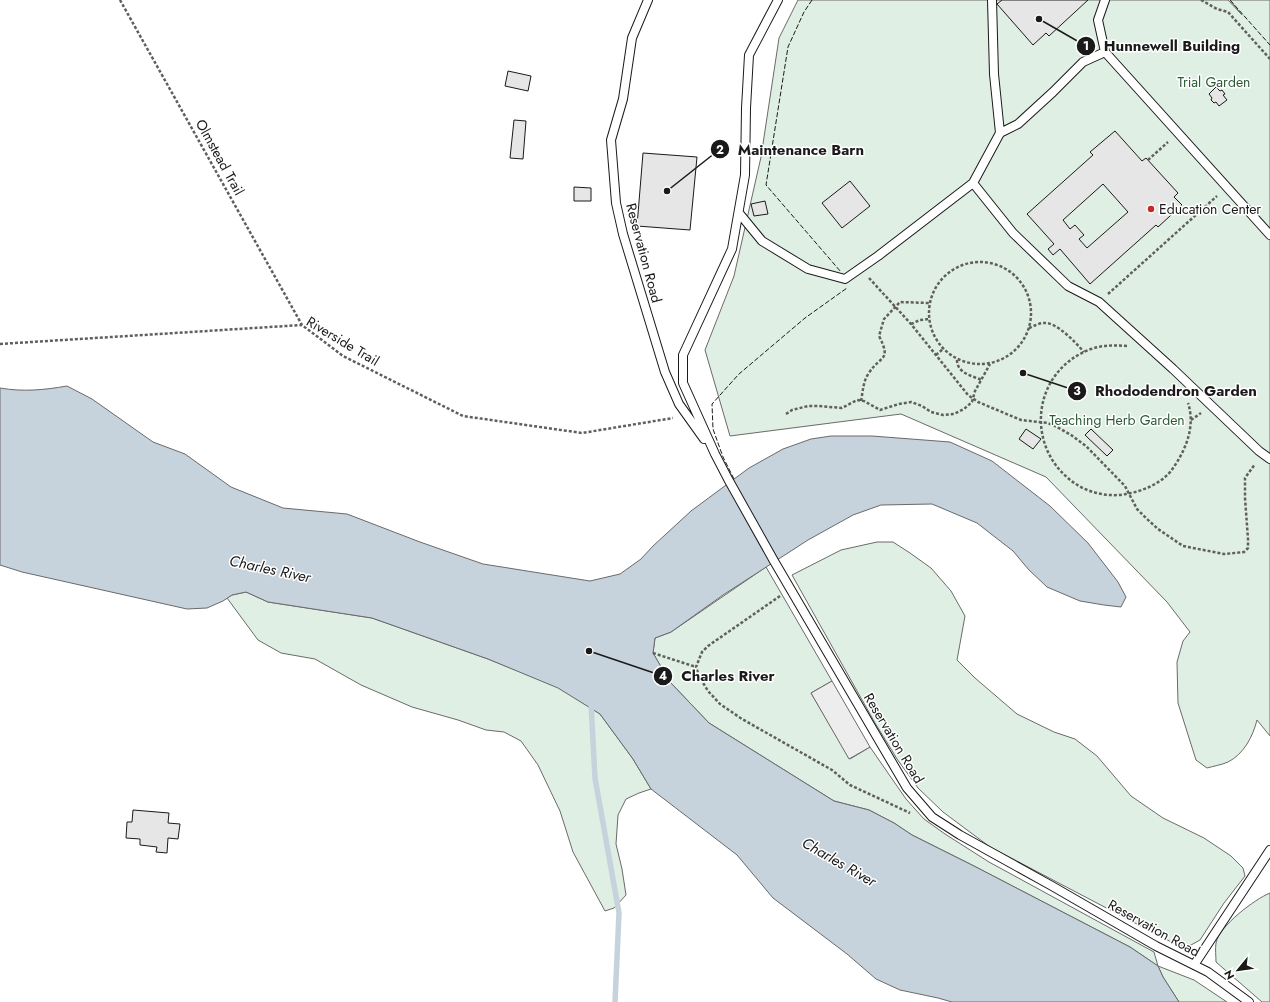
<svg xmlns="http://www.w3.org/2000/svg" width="1270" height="1002" font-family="Jost,sans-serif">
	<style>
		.green { fill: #e0efe3; stroke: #6a6a6a }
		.parking { fill: #ededed; stroke: #6a6a6a }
		.water { fill: #c6d2dc; stroke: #6a6a6a }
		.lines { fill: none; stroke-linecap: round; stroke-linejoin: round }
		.stream { stroke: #c6d2dc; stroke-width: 5.5 }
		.building { fill: #e6e6e6; stroke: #1a1a1a; fill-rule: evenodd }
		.service-casing { stroke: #1a1a1a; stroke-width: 10 }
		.path { stroke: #5f5f5f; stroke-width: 2.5; stroke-dasharray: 3 2; stroke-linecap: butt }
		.service { stroke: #fff; stroke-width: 8 }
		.fence { stroke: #1a1a1a; stroke-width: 1; stroke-dasharray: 5 2; stroke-linecap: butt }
		.poi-dot { fill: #c62828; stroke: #fff; stroke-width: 1.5 }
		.labels { text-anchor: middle; stroke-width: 3; stroke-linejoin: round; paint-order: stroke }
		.park-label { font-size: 14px; fill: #2b5a34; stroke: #fff }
		.street-label { font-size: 14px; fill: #1a1a1a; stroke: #fff }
		.poi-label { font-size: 14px; fill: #1a1a1a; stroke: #fff; text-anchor: start }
		.water-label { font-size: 15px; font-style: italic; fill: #1a1a1a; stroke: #fff }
		.leader { fill: none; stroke: #1a1a1a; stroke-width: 1.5 }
		.callout-dot { fill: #1a1a1a; stroke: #fff; stroke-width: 1.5 }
		.mark-label { font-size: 12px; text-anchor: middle; font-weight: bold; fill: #fff }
		.callout-label { font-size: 15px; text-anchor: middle; font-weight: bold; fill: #1a1a1a; stroke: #fff; stroke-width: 3; stroke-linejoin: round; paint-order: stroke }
	</style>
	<rect width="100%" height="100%" fill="#fff"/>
	<!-- green -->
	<path class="green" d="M 798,0 L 1228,0 L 1242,15 L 1230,0 L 1270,0 L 1270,736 L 1257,720 C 1253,736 1244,754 1228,762 C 1221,765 1214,766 1207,768 L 1196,760 L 1178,703 L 1177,662 L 1183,641 L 1190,632 L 1167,602 L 1046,477 L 901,414 L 730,436 L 705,350 L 734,276 L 761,157 L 779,38 Z
		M 877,542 L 893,542 L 910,553 L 931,568 L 951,591 L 965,616 L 957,660 L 975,678 L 1017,714 L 1054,732 L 1075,739 L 1097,756 L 1131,796 L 1163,818 L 1204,838 L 1231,856 L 1243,868 L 1245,876 L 1224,903 L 1200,940 L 1191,945 L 1177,945 L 990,847 L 943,812 L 918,788 L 897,759 L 875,723 L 792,575 L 841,550 Z
		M 766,567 L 832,681 L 811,693 L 850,759 L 870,747 L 906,799 L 924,819 L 945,834 L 989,862 L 1154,952 L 1158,966 L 1194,980 L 1227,1002 L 1179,1002 L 1163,977 L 1158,966 L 1130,947 L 974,866 L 912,835 L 894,823 L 869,810 L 834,801 L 709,723 L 670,682 L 653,653 L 655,638 L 671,632 Z
		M 246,592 L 268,602 L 372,618 L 488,659 L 558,687 L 600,714 L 633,759 L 651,789 L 639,793 L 626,799 L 618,815 L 616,844 L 622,869 L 626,895 L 614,908 L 605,911 L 573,852 L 560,811 L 538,765 L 521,741 L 504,732 L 486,730 L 458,720 L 412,707 L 361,685 L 315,659 L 281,653 L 258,640 L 227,598 L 232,595 Z
		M 1270,893 L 1270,1002 L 1262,1002 L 1216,962 C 1216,956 1215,949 1216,943 C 1219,926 1255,899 1270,893 Z"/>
	<!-- parking -->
	<path class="parking" d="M 832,681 L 870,747 L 849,759 L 811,693 Z"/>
	<!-- water -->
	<path class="water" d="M 67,386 L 92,399 L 153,442 L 185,454 L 231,487 L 283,508 L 347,514 L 420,542 L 483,564 L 590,581 L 620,574 L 641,559 L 653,546 L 691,511 L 749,468 L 783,449 L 811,439 L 831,436 L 872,436 L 950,442 L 992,461 L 1050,506 L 1088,543 L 1118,582 L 1126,597 L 1121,607 L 1104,605 L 1080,601 L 1047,587 L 1029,570 L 1013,551 L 977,523 L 932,504 L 881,505 L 853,515 L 808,540 L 723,595 L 671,632 L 655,638 L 653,653 L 670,682 L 709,723 L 834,801 L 869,810 L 894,823 L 912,835 L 974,866 L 1130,947 L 1158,966 L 1163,977 L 1179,1002 L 952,1002 L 938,998 L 900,990 L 876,979 L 847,954 L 773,898 L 737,855 L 651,789 L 633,759 L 600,714 L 558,688 L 488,659 L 372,618 L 268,602 L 246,592 L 232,595 L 223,601 L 207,608 L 187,609 L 22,572 L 0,565 L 0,388 C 23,392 44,390 67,386 Z"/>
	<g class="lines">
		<!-- stream -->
		<path class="stream" d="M 591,703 L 595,778 L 619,913 L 615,1002"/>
	</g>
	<!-- building -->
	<path class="building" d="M 1002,0 L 1088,0 L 1049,36 L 1046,33 L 1033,45 L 997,4 Z
		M 508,71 L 531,76 L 528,91 L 505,86 Z
		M 1216,87 L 1220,91 L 1222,90 L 1225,94 L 1223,95 L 1227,100 L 1219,106 L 1216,102 L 1214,103 L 1211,100 L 1212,98 L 1209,94 Z
		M 514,120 L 526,121 L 523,159 L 510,158 Z
		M 1115,131 L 1142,161 L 1146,158 L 1178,193 L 1174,197 L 1182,205 L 1158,227 L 1156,225 L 1090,284 L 1060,249 L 1053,255 L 1048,249 L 1054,244 L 1027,214 L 1093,155 L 1090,152 ZM 1103,184 L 1128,212 L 1087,248 L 1079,239 L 1084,235 L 1075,225 L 1070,229 L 1063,220 Z
		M 643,153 L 697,157 L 690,230 L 637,226 Z
		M 850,181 L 870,206 L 842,228 L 822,203 Z
		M 574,187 L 591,188 L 591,201 L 574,201 Z
		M 765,201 L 768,214 L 754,216 L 751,204 Z
		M 1026,429 L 1041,439 L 1033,449 L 1019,439 Z
		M 1091,429 L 1113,450 L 1107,456 L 1085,435 Z
		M 133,810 L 169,813 L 168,823 L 180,824 L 178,839 L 168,838 L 167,853 L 156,852 L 157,847 L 140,845 L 140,839 L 126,838 L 127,822 L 132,822 Z"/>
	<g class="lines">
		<!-- service casing -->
		<g class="service-casing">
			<path id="service" d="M 648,0 L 632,38 L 623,99 L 611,140 L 616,203 L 623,234 L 665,372 L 679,404 L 704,439
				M 778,0 L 749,55 L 746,108 L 745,175 L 732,249 L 683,355 L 683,383 L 715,454 L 728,479 L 774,561 L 907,788 L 932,817 L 960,835 L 1052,886 L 1156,946 L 1208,972 L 1249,1002
				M 1105,0 L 1098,20 L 1105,52 L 1270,235
				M 1000,133 L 1018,124 L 1053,92 L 1083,62 L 1105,52
				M 973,183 L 1013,233 L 1068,286 L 1099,302 L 1173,369 L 1259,451 L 1270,459
				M 739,213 L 762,241 L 808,269 L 845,279 L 878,256 L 973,183 L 1000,133 L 994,74 L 992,0
				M 1194,965 L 1270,850"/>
		</g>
		<!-- path -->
		<path class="path" d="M 120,0 L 302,325
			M 1201,0 L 1217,9 L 1228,12 L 1270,59
			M 1148,160 L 1168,142
			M929 313a51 51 0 1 1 102 0a51 51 0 1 1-102 0Z
			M 869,278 L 911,324 L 968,395 L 978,402 L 1021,420 L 1048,423 L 1059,428 L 1071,435 L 1086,446 L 1125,486 L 1137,509 L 1146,518 L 1158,529 L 1183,546 L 1224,554 L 1244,552 L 1248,548 L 1248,539 L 1245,498 L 1245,478 L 1255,464
			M 1108,294 L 1217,196
			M 911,324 L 920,320 L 929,319
			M 1029,328 C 1034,326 1039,323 1044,323 C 1057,322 1076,343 1084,352
			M 0,344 L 302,325 L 343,356 L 463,416 L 582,433 L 673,418
			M 1127,346 C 1115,345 1103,345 1091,349 C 1029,372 1024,453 1079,486 C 1093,494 1111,497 1126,494 C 1143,491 1160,484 1171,471 C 1185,452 1196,427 1188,403
			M 936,355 L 943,349
			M 957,360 C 957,373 972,376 982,380
			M 861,401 C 863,391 863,381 869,373 C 880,355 892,362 879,336 L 884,319 L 900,302 L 929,303
			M 786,414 L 792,410 L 808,406 L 819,406 L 842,408 L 857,400 L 864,401 L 880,410 L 899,404 L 911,402 L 922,406 L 931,412 L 943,415 L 954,414 L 964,409 L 972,402 L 975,391 L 990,364
			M 1191,420 L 1201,413
			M 780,596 L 708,646 L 702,652 L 696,667 L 699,676 L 708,691 L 720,704 L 742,719 L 832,770 L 850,785 L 910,813
			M 653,653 L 696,667"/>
		<!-- service -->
		<use href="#service" class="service"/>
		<!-- fence -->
		<path class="fence" d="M 812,0 L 804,12 L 788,47 L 766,185 L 841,272
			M 1230,0 L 1270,45
			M 734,479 L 723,457 L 713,429 L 712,404 L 739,374 L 805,318 L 847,288"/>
	</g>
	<!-- markers -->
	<circle class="poi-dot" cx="1151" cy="209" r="4"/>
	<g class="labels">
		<!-- park labels -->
		<g class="park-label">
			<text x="1214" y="87">Trial Garden</text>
			<text x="1117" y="425">Teaching Herb Garden</text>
		</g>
		<!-- street labels -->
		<g class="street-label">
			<text transform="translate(220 157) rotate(61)" y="5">Olmstead Trail</text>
			<text transform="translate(644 253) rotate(75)" y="5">Reservation Road</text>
			<text transform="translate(343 341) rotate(31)" y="5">Riverside Trail</text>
			<text transform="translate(894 738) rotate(59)" y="5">Reservation Road</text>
			<text transform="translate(1154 928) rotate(29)" y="5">Reservation Road</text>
		</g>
		<!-- poi labels -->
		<g class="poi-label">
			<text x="1159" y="214">Education Center</text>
		</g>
		<!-- water labels -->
		<g class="water-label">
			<text transform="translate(270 569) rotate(12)" y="5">Charles River</text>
			<text transform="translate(839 862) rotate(30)" y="5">Charles River</text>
		</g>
	</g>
	<!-- callouts -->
	<path class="leader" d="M1039 19L1086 46M667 191L720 149M1023 373L1077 391M589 651L663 676"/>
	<g class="callout-dot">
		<circle cx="1039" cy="19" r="4"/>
		<circle cx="667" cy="191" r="4"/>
		<circle cx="1023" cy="373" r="4"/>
		<circle cx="589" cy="651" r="4"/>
		<circle cx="1086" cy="46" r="10"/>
		<circle cx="720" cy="149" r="10"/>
		<circle cx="1077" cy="391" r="10"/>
		<circle cx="663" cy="676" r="10"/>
	</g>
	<g class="mark-label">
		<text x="1086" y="50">1</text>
		<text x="720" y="154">2</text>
		<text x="1077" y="395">3</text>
		<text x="663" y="680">4</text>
	</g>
	<g class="callout-label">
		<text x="1172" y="51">Hunnewell Building</text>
		<text x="801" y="155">Maintenance Barn</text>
		<text x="1176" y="396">Rhododendron Garden</text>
		<text x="728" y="681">Charles River</text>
	</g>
	<!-- north arrow -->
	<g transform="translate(1238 970) rotate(241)" stroke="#ffffff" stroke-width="3" paint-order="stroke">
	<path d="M0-3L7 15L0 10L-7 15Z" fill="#1a1a1a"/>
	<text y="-6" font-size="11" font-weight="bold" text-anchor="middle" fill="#1a1a1a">N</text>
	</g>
</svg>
